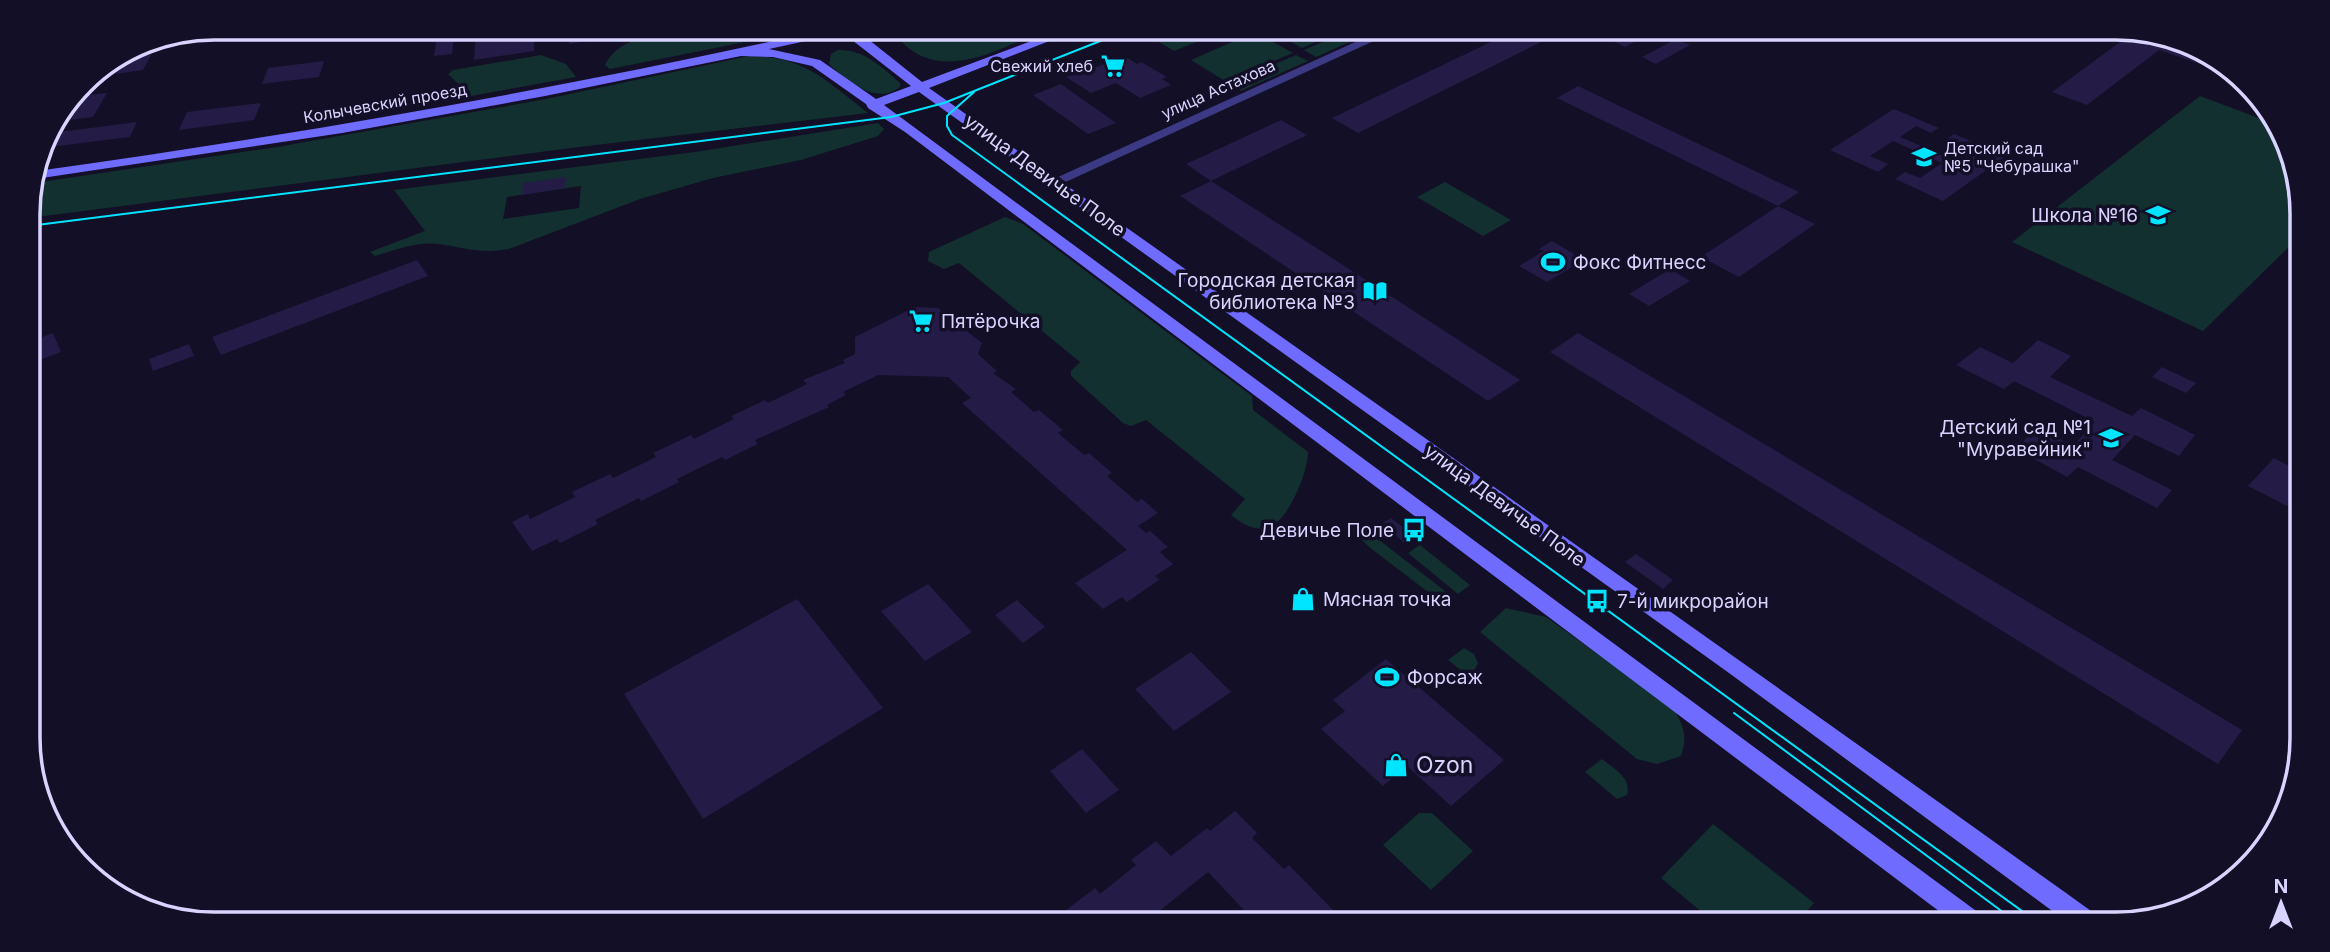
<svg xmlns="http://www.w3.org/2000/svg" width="2330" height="952" font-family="Inter,sans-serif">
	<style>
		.green { fill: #12302f; fill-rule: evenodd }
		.building { fill: #241b47 }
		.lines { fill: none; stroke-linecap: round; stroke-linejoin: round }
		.tertiary { fill: #3d3a85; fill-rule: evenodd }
		.secondary { fill: #6f6bff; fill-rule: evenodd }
		.tram { stroke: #00e5ff; stroke-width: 2 }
		.labels { text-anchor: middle; stroke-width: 7; stroke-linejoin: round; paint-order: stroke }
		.far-poi-label { font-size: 16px; fill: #d9d4ff; stroke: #130f26; text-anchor: end }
		.far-street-label { font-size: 16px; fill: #d9d4ff; stroke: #130f26 }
		.street-label { font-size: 19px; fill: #d9d4ff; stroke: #130f26 }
		.poi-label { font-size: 19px; fill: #d9d4ff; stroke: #130f26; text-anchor: start }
		.near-poi-label { font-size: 23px; fill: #d9d4ff; stroke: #130f26; text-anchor: start }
		.rim { fill: none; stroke: #d9d4ff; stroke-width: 3.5 }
	</style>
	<rect width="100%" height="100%" fill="#130f26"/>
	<!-- green -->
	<path class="green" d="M 649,28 L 802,28 L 791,33 L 610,69 L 605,65 C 614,47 630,41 649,35 Z
		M 906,28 L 1049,28 C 1005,46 943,85 902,42 Z
		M 1170,28 L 1231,28 L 1174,51 L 1149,36 Z
		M 1266,28 L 1318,28 L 1332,35 L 1302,48 Z
		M 1355,28 L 1381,28 L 1316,57 L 1304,50 Z
		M 1255,32 L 1293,53 L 1225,81 L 1191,60 Z
		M 838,50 C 864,49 882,67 900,83 L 900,87 C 876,106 848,81 829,64 L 831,54 Z
		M 541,55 L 566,64 L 576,77 L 471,96 L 448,74 L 453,70 Z
		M 1296,55 L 1308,61 L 1241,91 L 1229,84 Z
		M 749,56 C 804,56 827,81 868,113 L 579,147 L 29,218 L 28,202 L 34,183 L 277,147 L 546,99 Z
		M 2200,96 L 2272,123 L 2300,190 L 2300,236 L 2203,331 L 2012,242 Z
		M 878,123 L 884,129 L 878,136 L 801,160 L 713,178 L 640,199 L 509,249 C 481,254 465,248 439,244 C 419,241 394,250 375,256 L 370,252 L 425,231 L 394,190 L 695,152 ZM 581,186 L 579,208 L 503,219 L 507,197 Z
		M 1445,182 L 1511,220 L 1483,236 L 1417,197 Z
		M 1005,217 L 1023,224 L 1252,396 L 1253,410 L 1308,452 C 1308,472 1288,523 1267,528 C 1253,531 1241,523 1231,515 L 1245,499 L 1146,420 L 1131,426 L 1123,423 L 1071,376 L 1071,371 L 1080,362 L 959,263 L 944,269 L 928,261 L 929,252 Z
		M 1352,519 L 1454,598 L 1445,605 L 1369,547 L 1350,528 Z
		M 1420,545 L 1470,585 L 1458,594 L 1408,553 Z
		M 1506,608 L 1546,617 L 1673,708 C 1684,726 1688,736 1681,756 L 1657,764 L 1637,759 L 1480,632 Z
		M 1464,648 L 1474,654 L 1478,663 L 1475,669 L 1467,675 L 1448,660 Z
		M 1602,759 C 1614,769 1632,778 1627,795 L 1617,799 L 1585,772 Z
		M 1419,813 L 1432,813 L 1473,851 L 1431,890 L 1383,845 Z
		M 1713,824 L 1814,903 L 1796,924 L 1716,924 L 1661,878 Z"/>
	<!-- building -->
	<path class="building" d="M 438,28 L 455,28 L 452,54 L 434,56 Z
		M 476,28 L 534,28 L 534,51 L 474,60 Z
		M 568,28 L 605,28 L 605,38 L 569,44 Z
		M 630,28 L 649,28 L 650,35 L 631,41 Z
		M 1520,28 L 1569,28 L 1358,133 L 1332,118 Z
		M 1677,28 L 1681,28 L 1691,33 L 1682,38 L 1669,32 Z
		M 1632,30 L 1646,36 L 1625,47 L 1611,40 Z
		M 2135,31 L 2176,38 L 2208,61 L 2203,65 L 2159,50 L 2087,105 L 2052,92 Z
		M 1676,39 L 1690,45 L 1656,64 L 1642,57 Z
		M 158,42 L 143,70 L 116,74 L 127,52 L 141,44 Z
		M 1126,57 L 1137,64 L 1141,62 L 1167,77 L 1162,79 L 1171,85 L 1140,98 L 1116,83 L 1091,93 L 1066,77 Z
		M 324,61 L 319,77 L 262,84 L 268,68 Z
		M 1061,84 L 1116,123 L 1088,134 L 1033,95 Z
		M 1578,86 L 1799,192 L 1778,206 L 1557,98 Z
		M 107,93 L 93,117 L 62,121 L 77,96 Z
		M 261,103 L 254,120 L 179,130 L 187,112 Z
		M 1894,109 L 1939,128 L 1931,133 L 1916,126 L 1900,137 L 1949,158 L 1965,147 L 1947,139 L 1954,134 L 2006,156 L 1943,201 L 1895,179 L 1905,172 L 1920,178 L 1942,163 L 1893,141 L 1870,156 L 1888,164 L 1878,172 L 1830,150 Z
		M 1281,120 L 1307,135 L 1211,181 L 1186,164 Z
		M 137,122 L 130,137 L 50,147 L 59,132 Z
		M 566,177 L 565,188 L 522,195 L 523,183 Z
		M 1211,181 L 1326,254 L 1520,380 L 1488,401 L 1180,196 Z
		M 1778,206 L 1815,224 L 1739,277 L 1701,257 Z
		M 1552,241 L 1584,260 L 1547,282 L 1519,266 L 1544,251 L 1539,249 Z
		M 417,260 L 428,276 L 221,355 L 212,337 Z
		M 1670,269 L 1690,281 L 1649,306 L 1629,294 Z
		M 915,307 L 938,308 L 982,343 L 978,354 L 997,371 L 993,373 L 1016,389 L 1011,392 L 1034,412 L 1039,410 L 1063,430 L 1058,433 L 1084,455 L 1089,453 L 1112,473 L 1107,476 L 1137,502 L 1142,499 L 1158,513 L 1138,526 L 1146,533 L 1150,531 L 1168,547 L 1160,552 L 1173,564 L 1155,576 L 1159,580 L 1127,602 L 1122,597 L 1103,609 L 1075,583 L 1127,550 L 962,403 L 971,398 L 948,377 L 878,375 L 843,392 L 846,395 L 827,405 L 829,407 L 755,440 L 758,444 L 725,460 L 722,457 L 677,479 L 679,482 L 641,501 L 639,498 L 595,520 L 598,524 L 560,543 L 557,539 L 532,551 L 512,522 L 528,514 L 530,519 L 575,497 L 572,492 L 610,474 L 613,478 L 656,457 L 653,453 L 691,435 L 694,439 L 734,419 L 731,416 L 765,400 L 768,403 L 807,384 L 803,380 L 845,363 L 843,360 L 855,354 L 855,337 Z
		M 53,333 L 61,352 L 29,364 L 29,342 Z
		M 1578,333 L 1751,436 L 2242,730 L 2218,764 L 1550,352 Z
		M 2038,340 L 2071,356 L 2050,377 L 2132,416 L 2141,408 L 2195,435 L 2179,456 L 2135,435 L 2112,460 L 2172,490 L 2157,508 L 2078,467 L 2067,477 L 2016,449 L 2037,427 L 2073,446 L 2095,422 L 2014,381 L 2004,389 L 1956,365 L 1980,347 L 2013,363 Z
		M 189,344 L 194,356 L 153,371 L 149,359 Z
		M 2162,367 L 2196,383 L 2186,393 L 2152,377 Z
		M 2274,458 L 2301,472 L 2301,489 L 2287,506 L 2248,486 Z
		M 1391,518 L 1416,537 L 1406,544 L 1381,524 Z
		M 1636,554 L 1673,580 L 1663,589 L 1625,562 Z
		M 928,584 L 972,632 L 925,661 L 881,611 Z
		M 797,599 L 883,708 L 703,819 L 624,694 Z
		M 1017,600 L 1045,627 L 1023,643 L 995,615 Z
		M 1191,652 L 1231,692 L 1174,731 L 1135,689 Z
		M 1386,659 L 1504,760 L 1451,806 L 1407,766 L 1383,786 L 1321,729 L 1345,711 L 1333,700 Z
		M 1082,749 L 1119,790 L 1086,813 L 1050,771 Z
		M 1235,811 L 1257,833 L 1252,838 L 1284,869 L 1289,865 L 1336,913 L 1332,917 L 1338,924 L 1257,924 L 1208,872 L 1143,924 L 1048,924 L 1095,888 L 1100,894 L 1136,865 L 1131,860 L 1156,841 L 1171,856 L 1207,828 L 1210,831 Z"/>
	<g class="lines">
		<!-- tertiary -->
		<path class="tertiary" d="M 1386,28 L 1402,28 L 1059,185 L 1049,185 L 1047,182 Z"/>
		<!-- secondary -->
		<path class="secondary" d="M 832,28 L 854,28 L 922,82 L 1066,28 L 1083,28 L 929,88 C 1319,364 1710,638 2098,916 L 2102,924 L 2070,924 L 1729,673 L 919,92 L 884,105 L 1983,916 L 1987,924 L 1956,924 L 905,132 L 868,108 L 866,104 L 812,66 L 773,57 L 741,56 L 545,96 L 342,133 L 35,179 L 37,171 C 304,134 569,87 832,28 ZM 843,33 L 911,86 L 876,99 L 820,60 L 769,49 Z"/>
		<!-- tram -->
		<path class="tram" d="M 974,92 L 947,116 L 947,126 L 952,135 L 2040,924
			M 29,226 L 891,117 L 944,103 L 1133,28
			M 1734,713 L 2019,924"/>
	</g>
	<!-- icons -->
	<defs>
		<g id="supermarket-bare" transform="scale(1.89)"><path d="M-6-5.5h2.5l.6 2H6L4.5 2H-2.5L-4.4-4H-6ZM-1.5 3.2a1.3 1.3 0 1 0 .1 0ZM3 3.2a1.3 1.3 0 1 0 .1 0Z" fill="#00e5ff" stroke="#130f26" stroke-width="2.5" paint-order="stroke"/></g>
		<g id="school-bare" transform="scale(1.89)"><path d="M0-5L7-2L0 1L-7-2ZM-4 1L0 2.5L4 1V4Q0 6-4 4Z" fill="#00e5ff" stroke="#130f26" stroke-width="2.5" paint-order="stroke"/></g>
		<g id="stadium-bare" transform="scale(1.89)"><path d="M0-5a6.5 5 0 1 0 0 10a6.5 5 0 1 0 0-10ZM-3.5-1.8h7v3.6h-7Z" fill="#00e5ff" stroke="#130f26" stroke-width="2.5" paint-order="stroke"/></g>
		<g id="library-bare" transform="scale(1.89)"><path d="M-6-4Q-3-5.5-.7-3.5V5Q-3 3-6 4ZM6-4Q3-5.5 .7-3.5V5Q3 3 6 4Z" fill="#00e5ff" stroke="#130f26" stroke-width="2.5" paint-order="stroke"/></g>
		<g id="bus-bare" transform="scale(1.89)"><path d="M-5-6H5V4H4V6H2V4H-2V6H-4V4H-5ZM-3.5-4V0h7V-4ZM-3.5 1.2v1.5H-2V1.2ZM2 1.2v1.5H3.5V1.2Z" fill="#00e5ff" stroke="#130f26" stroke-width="2.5" paint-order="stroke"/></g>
		<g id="shop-bare" transform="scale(1.89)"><path d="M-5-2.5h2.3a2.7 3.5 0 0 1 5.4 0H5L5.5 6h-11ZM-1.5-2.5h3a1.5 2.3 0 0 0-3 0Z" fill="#00e5ff" stroke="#130f26" stroke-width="2.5" paint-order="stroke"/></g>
	</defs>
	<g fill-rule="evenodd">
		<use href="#supermarket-bare" x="1113" y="66"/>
		<use href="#school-bare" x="1924" y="157"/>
		<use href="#school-bare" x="2158" y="215"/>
		<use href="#stadium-bare" x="1553" y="262"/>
		<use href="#library-bare" x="1375" y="291"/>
		<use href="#supermarket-bare" x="921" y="321"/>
		<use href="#school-bare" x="2111" y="438"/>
		<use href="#bus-bare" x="1414" y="530"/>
		<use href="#shop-bare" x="1303" y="599"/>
		<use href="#bus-bare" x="1597" y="601"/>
		<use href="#stadium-bare" x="1387" y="677"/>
		<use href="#shop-bare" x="1396" y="765"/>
	</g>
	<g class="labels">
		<!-- far-poi labels -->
		<g class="far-poi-label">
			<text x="1093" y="72">Свежий хлеб</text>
			<text x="1944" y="154" text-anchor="start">Детский сад<tspan x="1944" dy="18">№5 "Чебурашка"</tspan></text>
		</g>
		<!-- far-street labels -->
		<g class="far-street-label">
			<text transform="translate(1218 89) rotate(-24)" y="6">улица Астахова</text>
			<text transform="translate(385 103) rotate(-10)" y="6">Колычевский проезд</text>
		</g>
		<!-- street labels -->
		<g class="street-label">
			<text transform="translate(1045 175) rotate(36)" y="7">улица Девичье Поле</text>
			<text transform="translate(1505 505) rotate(36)" y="7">улица Девичье Поле</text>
		</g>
		<!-- poi labels -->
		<g class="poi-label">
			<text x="2138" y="222" text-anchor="end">Школа №16</text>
			<text x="1573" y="269">Фокс Фитнесс</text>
			<text x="1355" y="287" text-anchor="end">Городская детская<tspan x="1355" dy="22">библиотека №3</tspan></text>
			<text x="941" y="328">Пятёрочка</text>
			<text x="2091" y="434" text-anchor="end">Детский сад №1<tspan x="2091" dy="22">"Муравейник"</tspan></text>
			<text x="1394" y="537" text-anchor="end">Девичье Поле</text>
			<text x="1323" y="606">Мясная точка</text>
			<text x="1617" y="608">7-й микрорайон</text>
			<text x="1407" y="684">Форсаж</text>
		</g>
		<!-- near-poi labels -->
		<g class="near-poi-label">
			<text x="1416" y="773">Ozon</text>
		</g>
	</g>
	<!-- crop -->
	<path d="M0 0H2330V952H0ZM214 40H2116A174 174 0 0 1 2290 214V738A174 174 0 0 1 2116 912H214A174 174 0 0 1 40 738V214A174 174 0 0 1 214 40Z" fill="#130f26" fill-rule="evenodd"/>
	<path class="rim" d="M214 40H2116A174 174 0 0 1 2290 214V738A174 174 0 0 1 2116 912H214A174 174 0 0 1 40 738V214A174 174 0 0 1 214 40Z"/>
	<!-- north arrow -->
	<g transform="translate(2281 903)" stroke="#130f26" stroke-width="5" paint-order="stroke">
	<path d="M0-5L12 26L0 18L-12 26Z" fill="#d9d4ff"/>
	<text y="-10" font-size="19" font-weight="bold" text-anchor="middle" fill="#d9d4ff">N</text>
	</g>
</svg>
